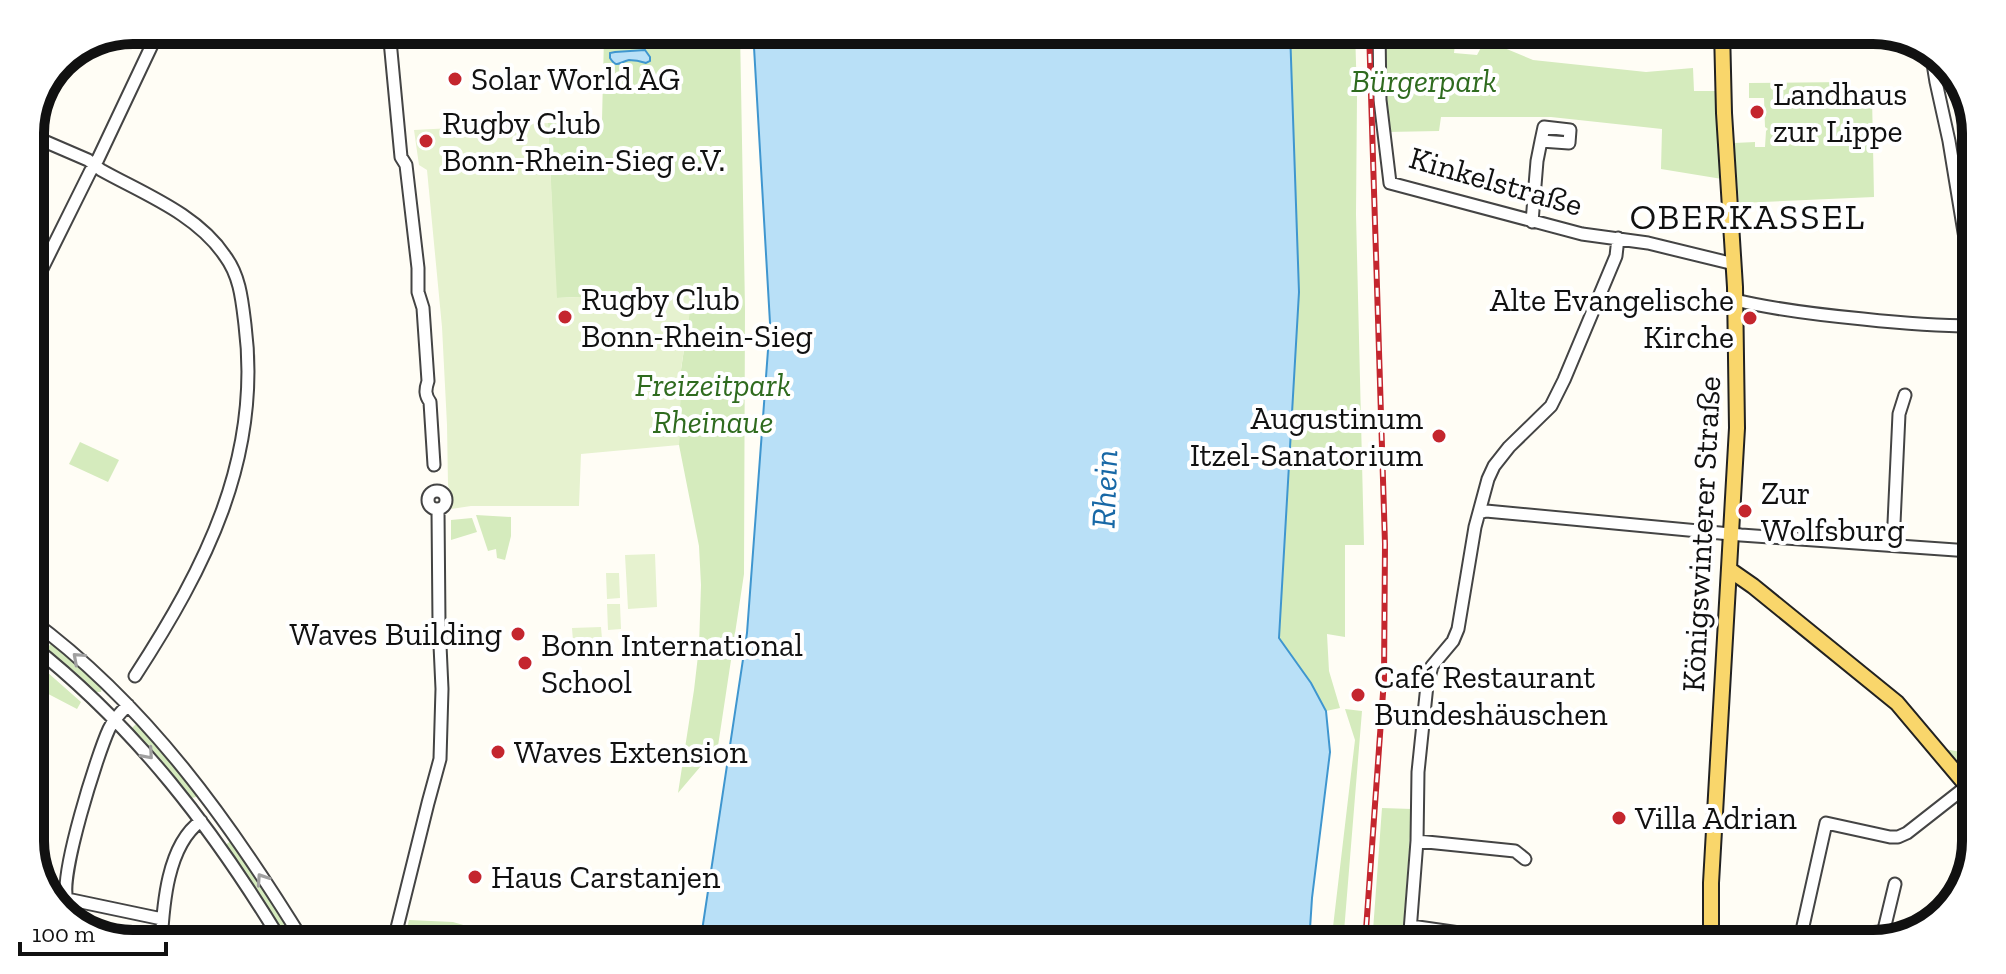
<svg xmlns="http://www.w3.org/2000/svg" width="2006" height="974" font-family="'Zilla Slab',serif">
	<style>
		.green { fill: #d5ebbd }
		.pitch { fill: #e6f2cf }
		.water { fill: #b9e0f7; stroke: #3f96cf; stroke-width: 2 }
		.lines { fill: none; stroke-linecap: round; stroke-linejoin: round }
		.minor-casing { stroke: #444; stroke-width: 15 }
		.major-casing { stroke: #222; stroke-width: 18 }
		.minor { stroke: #fff; stroke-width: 11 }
		.major { stroke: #f9d66b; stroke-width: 14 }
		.rail-casing { stroke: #c4262e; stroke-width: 6 }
		.rail { stroke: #fff; stroke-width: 3; stroke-dasharray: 9; stroke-linecap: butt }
		.oneway { stroke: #a0a0a0 }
		.poi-dot { fill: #c4262e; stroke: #fff; stroke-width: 3 }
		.labels { text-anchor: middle; stroke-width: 8; stroke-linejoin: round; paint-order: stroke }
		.poi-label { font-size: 32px; fill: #111; stroke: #fff; text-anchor: start }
		.park-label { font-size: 32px; font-style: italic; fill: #2f6b1f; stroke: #fff }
		.street-label { font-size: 32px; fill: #111; stroke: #fff }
		.water-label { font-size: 34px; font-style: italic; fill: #1768a6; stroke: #fff }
		.quarter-label { font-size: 36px; letter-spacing: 2px; fill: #111; stroke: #fff }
		.rim { fill: none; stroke: #111; stroke-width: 10 }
	</style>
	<rect width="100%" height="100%" fill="#fffdf5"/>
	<!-- green -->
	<path class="green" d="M 583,30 L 740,30 L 745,308 L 744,574 L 718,746 L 678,793 L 694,690 L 699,647 L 701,585 L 699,546 L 679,445 L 681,370 L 692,293 L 556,298 L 548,123 L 602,120 L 604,37 L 583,36 Z
		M 1290,30 L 1355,30 L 1357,96 L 1356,214 L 1364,545 L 1345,545 L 1345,637 L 1327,634 L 1329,671 L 1340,708 L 1326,711 L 1311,683 L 1279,638 L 1299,292 Z
		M 1384,30 L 1419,30 L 1456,35 L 1454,53 L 1477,55 L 1485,40 L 1533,60 L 1646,72 L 1693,68 L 1694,91 L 1717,91 L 1722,179 L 1661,169 L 1662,129 L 1551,117 L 1441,117 L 1439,131 L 1387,132 Z
		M 1847,82 L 1846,94 L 1872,96 L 1874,197 L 1739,203 L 1734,143 L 1755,142 L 1755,147 L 1765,147 L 1766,131 L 1768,129 L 1765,127 L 1764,98 L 1749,98 L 1749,83 Z
		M 80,442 L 119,460 L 108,482 L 69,464 Z
		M 476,515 L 511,517 L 511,536 L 505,560 L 497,558 L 496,549 L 488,551 Z
		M 472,518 L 477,532 L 451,540 L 451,520 Z
		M 52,642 L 102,687 L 101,692 L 95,692 L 46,650 Z
		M 38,664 L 81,702 L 77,709 L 33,686 Z
		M 1345,709 L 1362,711 L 1343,944 L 1331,944 L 1355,740 Z
		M 136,719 L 163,749 L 197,795 L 196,797 L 192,798 L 188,796 L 131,729 L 136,724 L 134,721 Z
		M 1944,749 L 1967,753 L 1967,774 L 1965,773 Z
		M 1382,808 L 1412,809 L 1402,944 L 1372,944 Z
		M 232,840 L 300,944 L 288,944 L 224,846 Z
		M 409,920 L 453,922 L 491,933 L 517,944 L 403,944 Z"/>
	<!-- pitch -->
	<path class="pitch" d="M 548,123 L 557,298 L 693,292 L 681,369 L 679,445 L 581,454 L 579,506 L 471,506 L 451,509 L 453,501 L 448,485 L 447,425 L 442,327 L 427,170 L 419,165 L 414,130 Z
		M 655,554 L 657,607 L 628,609 L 625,555 Z
		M 606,573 L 619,573 L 620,598 L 607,599 Z
		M 607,604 L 620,604 L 621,629 L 608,630 Z
		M 601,627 L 602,639 L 573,641 L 572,628 Z"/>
	<!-- water -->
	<path class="water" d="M 753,30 L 1290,30 L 1299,292 L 1279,638 L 1311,683 L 1326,711 L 1330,752 L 1312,898 L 1309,944 L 700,944 L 747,633 L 770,323 Z
		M 645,50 L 650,57 L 650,61 L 646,63 C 640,61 635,60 629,60 C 619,62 617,69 610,58 L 610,53 L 615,52 Z"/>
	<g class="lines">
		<!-- minor casing -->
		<g class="minor-casing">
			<path id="minor" d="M 389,30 L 401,157 L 406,165 L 418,268 L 418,292 L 423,308 L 428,381 C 425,390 425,395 430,402 L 434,465
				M 1379,30 L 1380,100 L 1390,183 L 1582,234 L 1648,243 L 1734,264
				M 1931,51 L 1936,82 L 1949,141 L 1974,293
				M 30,135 L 88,160 L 101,170 C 144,194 197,214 225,256 C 240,276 242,300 245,325 C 262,458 205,568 135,676
				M 1532,222 L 1537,161 L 1541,141 L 1569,143 L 1570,130 L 1544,127 L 1541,141
				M 30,293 L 90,172 L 98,159 L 159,30
				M 1735,300 C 1777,310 1820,315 1863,319 C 1900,323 1936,326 1973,326
				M428 500a9 9 0 1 1 18 0a9 9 0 1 1-18 0Z
				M 1479,513 L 1486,511 L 1741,535 L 1970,551
				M 1893,545 L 1899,414 L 1905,395
				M 30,619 C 147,705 230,822 305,944
				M 30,644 C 136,727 214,830 283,944
				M 1417,841 L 1515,851 L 1525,859
				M 47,897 L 67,899 L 162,919
				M 67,899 C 59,876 97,755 109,729 C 113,720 121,712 128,705
				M 1411,926 L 1536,944
				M 1881,942 L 1895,884
				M 161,944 C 163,906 167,845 201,821
				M 393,944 L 428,803 L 440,759 L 442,689 L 439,623 L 438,510
				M 1409,944 L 1417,841 L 1418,772 L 1427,685 L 1432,666 L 1453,641 L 1458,629 L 1475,527 L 1488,479 L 1494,466 L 1509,447 L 1551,406 L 1564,380 L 1616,256 L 1618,238
				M 1799,944 L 1826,823 L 1890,837 L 1898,837 L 1907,833 L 1967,786"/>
		</g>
		<!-- major casing -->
		<g class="major-casing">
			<path id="major" d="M 1730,570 L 1753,586 L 1897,703 L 1967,786
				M 1711,944 L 1711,883 L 1737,428 L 1735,287 L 1724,113 L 1722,30"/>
		</g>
		<!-- minor -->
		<use href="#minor" class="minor"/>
		<!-- major -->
		<use href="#major" class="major"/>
		<!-- rail casing -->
		<g class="rail-casing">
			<path id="rail" d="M 1365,944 L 1384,679 L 1385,544 L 1369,30"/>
		</g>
		<!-- rail -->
		<use href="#rail" class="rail"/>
	</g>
	<!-- one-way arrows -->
	<defs><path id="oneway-chevron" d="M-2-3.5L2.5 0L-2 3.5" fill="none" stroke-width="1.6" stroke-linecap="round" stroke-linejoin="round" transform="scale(2)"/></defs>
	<g class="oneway">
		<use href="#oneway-chevron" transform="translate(78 658) rotate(-138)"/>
		<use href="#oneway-chevron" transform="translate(148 754) rotate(49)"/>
		<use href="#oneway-chevron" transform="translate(262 879) rotate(-124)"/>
	</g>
	<!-- markers -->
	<g class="poi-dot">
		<circle cx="455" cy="79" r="8"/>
		<circle cx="1757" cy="112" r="8"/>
		<circle cx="426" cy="141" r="8"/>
		<circle cx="565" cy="317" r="8"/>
		<circle cx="1750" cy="318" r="8"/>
		<circle cx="1439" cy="436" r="8"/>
		<circle cx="1745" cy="511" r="8"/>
		<circle cx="518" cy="634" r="8"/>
		<circle cx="525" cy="663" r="8"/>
		<circle cx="1358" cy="695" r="8"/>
		<circle cx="498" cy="752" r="8"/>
		<circle cx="1619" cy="818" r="8"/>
		<circle cx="475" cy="877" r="8"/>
	</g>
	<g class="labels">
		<!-- poi labels -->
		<g class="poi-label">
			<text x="471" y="90">Solar World AG</text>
			<text x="1773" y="105">Landhaus<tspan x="1773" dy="37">zur Lippe</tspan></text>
			<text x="442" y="134">Rugby Club<tspan x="442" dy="37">Bonn-Rhein-Sieg e.V.</tspan></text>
			<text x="581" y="310">Rugby Club<tspan x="581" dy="37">Bonn-Rhein-Sieg</tspan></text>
			<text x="1734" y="311" text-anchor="end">Alte Evangelische<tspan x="1734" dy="37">Kirche</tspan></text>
			<text x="1423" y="429" text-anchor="end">Augustinum<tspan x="1423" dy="37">Itzel-Sanatorium</tspan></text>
			<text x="1761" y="504">Zur<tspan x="1761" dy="37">Wolfsburg</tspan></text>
			<text x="502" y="645" text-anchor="end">Waves Building</text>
			<text x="541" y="656">Bonn International<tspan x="541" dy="37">School</tspan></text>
			<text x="1374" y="688">Café Restaurant<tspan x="1374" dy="37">Bundeshäuschen</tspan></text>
			<text x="514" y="763">Waves Extension</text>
			<text x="1635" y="829">Villa Adrian</text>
			<text x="491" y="888">Haus Carstanjen</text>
		</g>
		<!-- park labels -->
		<g class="park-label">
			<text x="1424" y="92">Bürgerpark</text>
			<text x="713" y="396">Freizeitpark<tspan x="713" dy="37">Rheinaue</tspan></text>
		</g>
		<!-- street labels -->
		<g class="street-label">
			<text transform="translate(1496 181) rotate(16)" y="11">Kinkelstraße</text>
			<text transform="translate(1701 534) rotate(-87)" y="11">Königswinterer Straße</text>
		</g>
		<!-- water labels -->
		<g class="water-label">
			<text transform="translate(1104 489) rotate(-88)" y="12">Rhein</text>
		</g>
		<!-- quarter labels -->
		<g class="quarter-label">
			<text x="1748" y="229">OBERKASSEL</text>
		</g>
	</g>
	<!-- crop -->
	<path d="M0 0H2006V974H0ZM133 44H1873A89 89 0 0 1 1962 133V841A89 89 0 0 1 1873 930H133A89 89 0 0 1 44 841V133A89 89 0 0 1 133 44Z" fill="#fff" fill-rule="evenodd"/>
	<path class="rim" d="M133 44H1873A89 89 0 0 1 1962 133V841A89 89 0 0 1 1873 930H133A89 89 0 0 1 44 841V133A89 89 0 0 1 133 44Z"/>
	<!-- scale -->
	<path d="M20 942v12h146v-12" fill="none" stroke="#111111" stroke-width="4"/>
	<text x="32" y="942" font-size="24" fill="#111111" stroke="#ffffff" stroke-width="6" paint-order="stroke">100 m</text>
</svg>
